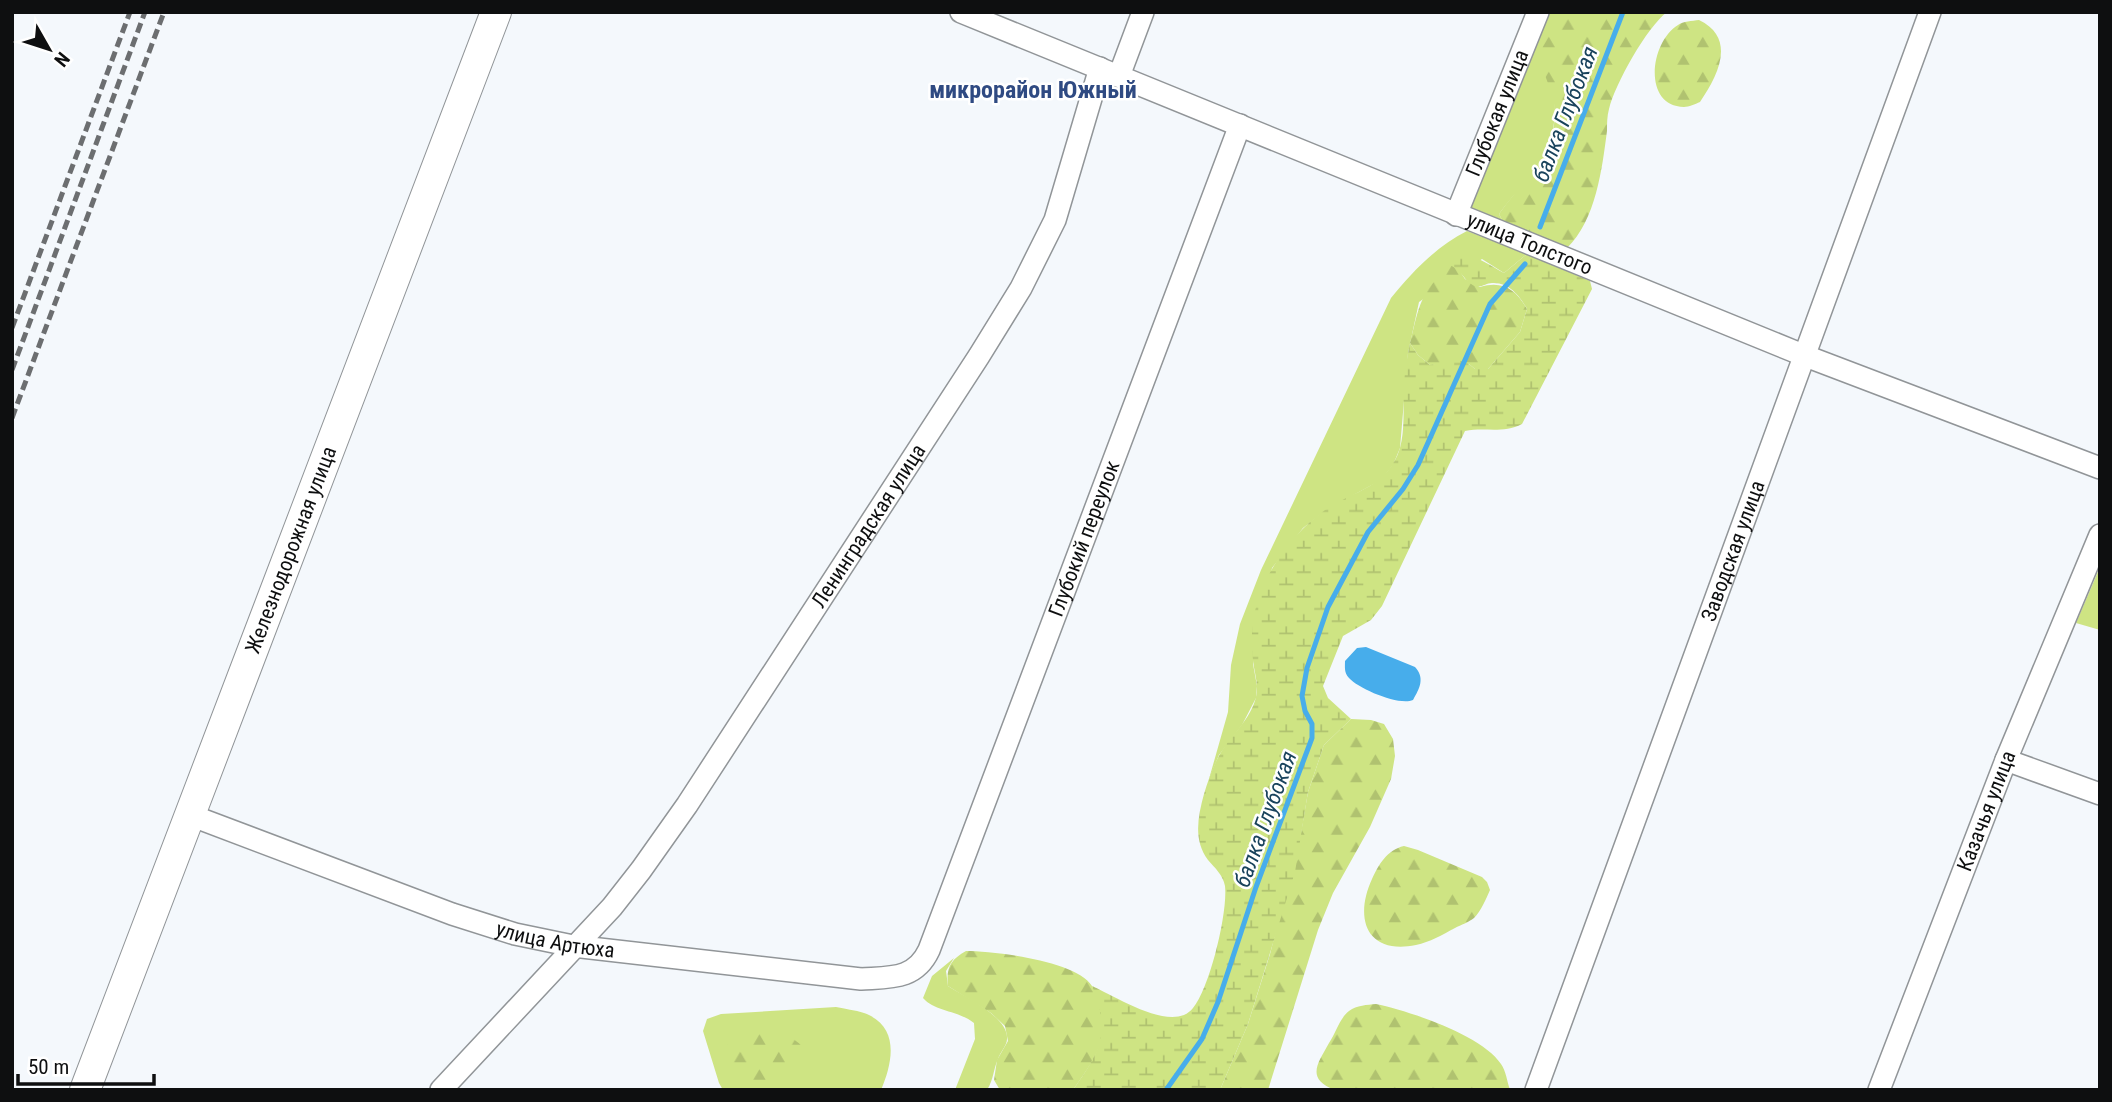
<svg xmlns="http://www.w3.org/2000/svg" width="2112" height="1102" font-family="'Roboto Condensed',sans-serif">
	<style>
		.grass { fill: #cee483 }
		.forest { fill: url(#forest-firs) }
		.wetland { fill: url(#wetland-marsh) }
		.water { fill: #47adeb }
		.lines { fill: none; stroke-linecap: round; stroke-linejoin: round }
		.stream { stroke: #47adeb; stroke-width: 5 }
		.minor-casing { stroke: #919598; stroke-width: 24 }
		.secondary-casing { stroke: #919598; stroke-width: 32 }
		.minor { stroke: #fff; stroke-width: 21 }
		.secondary { stroke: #fff; stroke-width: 30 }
		.rail { stroke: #6c6e70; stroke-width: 5; stroke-dasharray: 10 5; stroke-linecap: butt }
		.labels { text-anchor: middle; stroke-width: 5; stroke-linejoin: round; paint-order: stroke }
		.street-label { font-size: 21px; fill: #0e0f10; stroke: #fff }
		.water-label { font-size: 23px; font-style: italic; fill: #19435c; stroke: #fff }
		.quarter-label { font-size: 24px; font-weight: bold; fill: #2f4a82; stroke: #fff }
	</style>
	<defs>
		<pattern id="forest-firs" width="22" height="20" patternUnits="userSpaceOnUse" patternTransform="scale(1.75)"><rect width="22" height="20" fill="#cee483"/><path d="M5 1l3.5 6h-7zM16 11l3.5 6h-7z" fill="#b0c270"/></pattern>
		<pattern id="wetland-marsh" width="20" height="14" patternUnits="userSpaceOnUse" patternTransform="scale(1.75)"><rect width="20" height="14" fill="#cee483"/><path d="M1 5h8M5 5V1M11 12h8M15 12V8" fill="none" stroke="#b0c270"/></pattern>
	</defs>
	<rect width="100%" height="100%" fill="#f4f8fc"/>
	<!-- grass -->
	<path class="grass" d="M 1537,40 C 1539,61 1551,78 1554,98 C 1558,121 1549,153 1535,171 C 1523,186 1510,198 1499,214 L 1503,222 L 1470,209 Z
		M 1467,231 L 1527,254 L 1504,273 L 1482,259 L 1419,302 L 1408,353 L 1400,448 L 1393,465 L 1381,480 L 1326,510 L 1303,528 L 1272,568 L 1253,664 L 1257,686 L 1256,698 L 1242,725 L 1219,755 L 1209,779 L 1228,712 L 1231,665 L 1240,624 L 1261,570 L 1391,298 C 1412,272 1437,246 1467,231 Z
		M 2100,567 L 2100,630 L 2076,623 Z
		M 954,958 L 946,971 L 948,986 C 965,997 1009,1017 1007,1039 C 1007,1046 1000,1052 998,1059 C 993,1070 994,1079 987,1090 L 955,1090 L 975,1039 L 974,1023 C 958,1010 935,1012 923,998 L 932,976 Z
		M 836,1007 C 845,1009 855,1010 864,1013 C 900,1026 893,1062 881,1090 L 723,1090 L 719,1083 L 703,1031 L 707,1019 L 721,1014 Z"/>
	<!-- forest -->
	<path class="forest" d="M 1548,12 L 1667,12 C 1647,27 1615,84 1609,109 C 1607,116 1607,124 1607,131 C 1602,169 1596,220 1567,248 L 1503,222 L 1499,214 C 1521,182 1552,159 1555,116 C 1556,89 1537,68 1537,43 C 1538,33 1544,21 1548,12 Z
		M 1699,20 C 1737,38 1718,76 1700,102 C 1695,104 1689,107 1684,107 C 1642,106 1650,42 1678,25 C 1683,21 1692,21 1699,20 Z
		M 1449,265 L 1457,267 L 1465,279 L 1480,287 C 1502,280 1516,289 1527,309 L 1520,332 L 1488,369 L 1475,369 L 1469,364 L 1430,365 L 1418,355 L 1410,343 C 1420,303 1419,296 1449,265 Z
		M 1351,719 L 1371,720 L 1384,724 L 1393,739 L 1395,756 L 1391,779 L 1370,827 L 1333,893 L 1318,930 L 1268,1090 L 1220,1090 L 1248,1024 L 1270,954 L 1301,833 L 1308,792 L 1324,745 Z
		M 1404,846 L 1418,850 L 1482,877 L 1487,882 L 1490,890 C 1486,899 1481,911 1474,918 C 1469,922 1461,925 1455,928 C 1442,935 1430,942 1416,945 C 1366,955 1354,918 1372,879 C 1379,864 1387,850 1404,846 Z
		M 966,951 C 994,951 1077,961 1092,986 C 1096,992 1098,1000 1100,1007 C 1102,1016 1105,1029 1102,1038 C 1097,1057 1084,1074 1073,1090 L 1000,1090 L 994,1080 L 997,1060 L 1008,1041 L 1005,1026 L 991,1013 L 948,986 C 946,968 950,960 966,951 Z
		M 1376,1004 C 1409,1011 1482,1035 1501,1064 C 1506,1071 1507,1081 1510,1090 L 1335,1090 C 1305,1079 1318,1063 1329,1043 C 1336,1033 1339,1019 1349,1011 C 1357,1005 1367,1005 1376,1004 Z
		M 744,1029 C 769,1030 795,1031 808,1055 C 803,1064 779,1087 768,1090 C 761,1091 752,1090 744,1090 C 728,1072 723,1058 730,1035 Z"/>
	<!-- wetland -->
	<path class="wetland" d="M 1527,254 L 1590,281 L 1592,289 L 1522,424 C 1503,434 1485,427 1465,431 L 1382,606 L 1371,620 L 1343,636 L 1323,686 L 1328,698 L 1351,719 L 1324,745 L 1308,792 L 1295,872 L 1248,1024 L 1220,1090 L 1073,1090 C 1101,1049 1111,1034 1092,986 C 1115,996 1173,1034 1193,1008 C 1210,988 1228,912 1225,886 C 1223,875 1215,868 1208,860 C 1193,840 1198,816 1204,794 C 1208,781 1213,766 1220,754 C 1231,735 1251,719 1256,697 C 1259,684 1254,672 1253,660 C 1249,627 1255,598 1272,569 C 1285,546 1304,525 1325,510 C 1355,490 1388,487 1400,448 C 1405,430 1403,409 1404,390 C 1404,375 1407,358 1410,343 L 1418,355 L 1430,365 L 1458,360 L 1469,364 L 1475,369 L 1488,369 L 1520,332 L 1527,309 C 1520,296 1509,282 1492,283 C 1486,283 1482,288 1475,286 C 1464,282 1462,269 1449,265 C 1467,246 1486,264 1504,273 Z"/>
	<!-- water -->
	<path class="water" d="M 1366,647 L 1415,667 C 1425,678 1420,688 1413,700 C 1399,706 1359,689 1349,678 C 1344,673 1345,667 1345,661 L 1357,648 Z"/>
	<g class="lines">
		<!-- stream -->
		<path class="stream" d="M 1540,227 L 1623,12
			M 1166,1090 L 1202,1039 L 1218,1002 L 1256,887 L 1312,738 L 1312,724 L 1305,711 L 1302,696 L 1307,668 L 1328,607 L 1368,532 L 1403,489 L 1418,465 L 1490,304 L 1525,264"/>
		<!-- minor casing -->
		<g class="minor-casing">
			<g id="minor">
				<path id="s1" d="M 961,12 L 1803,355 L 2100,468"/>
				<path d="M 1119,76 L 1143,12"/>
				<path id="s2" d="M 1456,215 L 1538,12"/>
				<path d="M 2006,760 L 2100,794"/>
				<path id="s3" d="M 190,815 L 452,914 L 515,934 L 573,946 L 861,979 C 890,977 915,980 929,950 L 1240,125"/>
				<path id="s4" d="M 441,1090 L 612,907 L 641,870 L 687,805 L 979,356 L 1021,288 L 1055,220 L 1100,68"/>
				<path id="s5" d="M 1536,1090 L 1930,12"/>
				<path id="s6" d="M 1879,1090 L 2006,760 L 2100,535"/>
			</g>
		</g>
		<!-- secondary casing -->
		<g class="secondary-casing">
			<g id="secondary">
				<path id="s7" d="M 85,1090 L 496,12"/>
			</g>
		</g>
		<!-- minor -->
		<use href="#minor" class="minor"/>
		<!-- secondary -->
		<use href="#secondary" class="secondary"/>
		<!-- rail -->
		<path class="rail" d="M 12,328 L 130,12
			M 12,370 L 145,12
			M 12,418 L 164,12"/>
	</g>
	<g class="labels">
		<!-- street labels -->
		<g class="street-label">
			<text dy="7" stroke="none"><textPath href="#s2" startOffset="110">Глубокая улица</textPath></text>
			<text dy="7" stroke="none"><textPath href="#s1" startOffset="614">улица Толстого</textPath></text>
			<text dy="7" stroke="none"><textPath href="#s4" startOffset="710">Ленинградская улица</textPath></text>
			<text dy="7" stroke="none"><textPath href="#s3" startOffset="1214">Глубокий переулок</textPath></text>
			<text dy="7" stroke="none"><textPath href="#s7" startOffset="578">Железнодорожная улица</textPath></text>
			<text dy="7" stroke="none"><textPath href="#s5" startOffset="574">Заводская улица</textPath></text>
			<text dy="7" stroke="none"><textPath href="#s6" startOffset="299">Казачья улица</textPath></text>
			<text dy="7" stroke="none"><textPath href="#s3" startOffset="387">улица Артюха</textPath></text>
		</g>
		<!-- water labels -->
		<g class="water-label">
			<text transform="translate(1565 114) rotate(-69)" y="8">балка Глубокая</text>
			<text transform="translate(1265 819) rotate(-70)" y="8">балка Глубокая</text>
		</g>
		<!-- quarter labels -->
		<g class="quarter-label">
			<text x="1033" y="98">микрорайон Южный</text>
		</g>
	</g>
	<!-- border -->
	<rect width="2112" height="1102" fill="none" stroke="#0e0f10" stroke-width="28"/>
	<!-- north arrow -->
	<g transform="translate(49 49) rotate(129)" stroke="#ffffff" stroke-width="5" paint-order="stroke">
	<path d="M0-5L12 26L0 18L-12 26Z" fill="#0e0f10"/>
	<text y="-10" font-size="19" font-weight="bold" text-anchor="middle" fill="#0e0f10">N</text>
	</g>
	<!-- scale -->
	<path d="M18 1074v10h136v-10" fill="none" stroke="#0e0f10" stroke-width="3.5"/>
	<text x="28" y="1074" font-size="21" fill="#0e0f10" stroke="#ffffff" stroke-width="5" paint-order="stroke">50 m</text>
</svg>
